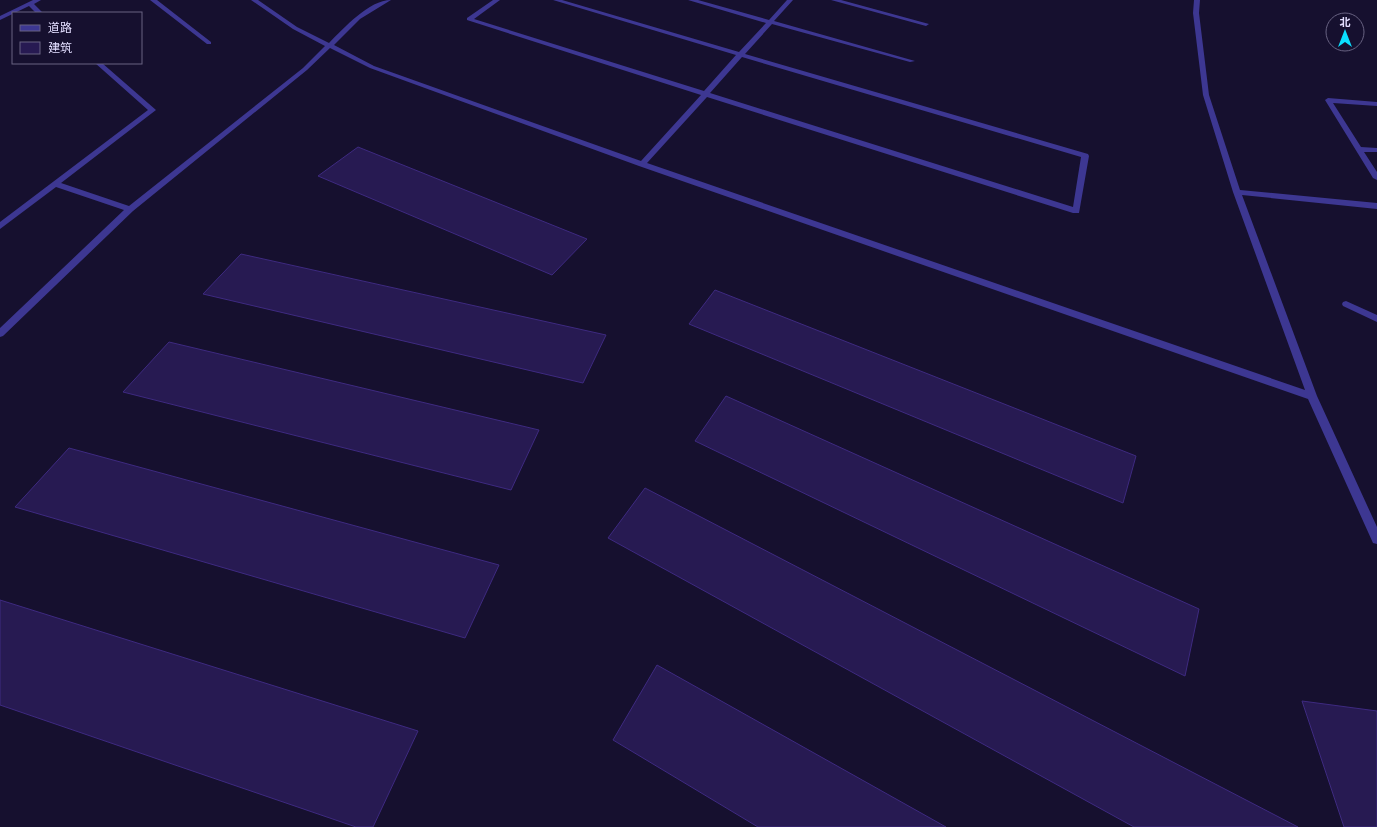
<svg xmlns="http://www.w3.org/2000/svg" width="1377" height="827" font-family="'Asap Condensed','Noto Sans SC',sans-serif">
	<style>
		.building { fill: #271a52; stroke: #3e2a80 }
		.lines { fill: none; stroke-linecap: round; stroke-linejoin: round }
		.minor { fill: #3d3792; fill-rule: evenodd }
	</style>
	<rect width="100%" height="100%" fill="#16102f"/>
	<!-- building -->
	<path class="building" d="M 358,147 L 587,239 L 552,275 L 318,176 Z
		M 241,254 L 606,335 L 583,383 L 203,294 Z
		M 715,290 L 1136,456 L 1123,503 L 689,324 Z
		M 169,342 L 539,430 L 511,490 L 123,392 Z
		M 726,396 L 1199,609 L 1185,676 L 695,441 Z
		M 69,448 L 499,565 L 465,638 L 15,507 Z
		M 645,488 L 1298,827 L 1134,827 L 608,538 Z
		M 0,600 L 418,731 L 373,827 L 356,827 L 0,705 Z
		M 657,665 L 946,827 L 758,827 L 613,740 Z
		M 1302,701 L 1377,711 L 1377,827 L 1344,827 Z"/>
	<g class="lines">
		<!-- minor -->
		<path class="minor" d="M 33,0 L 41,0 L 34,4 L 43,13 L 36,13 L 29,6 L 0,20 L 0,16 Z
			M 150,0 L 157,0 L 211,42 L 211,44 L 207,44 Z
			M 251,0 L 258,0 L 297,27 L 329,43 C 344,28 369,0 391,0 L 360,19 L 334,45 L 374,66 L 641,161 L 701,95 L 467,20 L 467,18 L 493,0 L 500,0 L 474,19 L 704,91 L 736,55 L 553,0 L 562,0 L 739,52 L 766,23 L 688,0 L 698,0 L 769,20 L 787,0 L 793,0 L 774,21 L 915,61 L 910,62 L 772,24 L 745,54 L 1088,154 L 1089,156 L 1079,213 L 1073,213 L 707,97 L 647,163 L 1305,390 L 1233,192 L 1203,95 L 1193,13 L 1194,0 L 1200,0 L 1199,13 L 1209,95 L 1240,190 L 1377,203 L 1377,209 L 1242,195 L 1317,396 L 1377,527 L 1377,544 L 1373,543 L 1308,399 L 639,166 L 370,68 L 330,48 L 307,70 L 133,211 L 3,336 L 0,337 L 0,328 L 124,210 L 56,187 L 0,229 L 0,222 L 148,110 L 95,63 L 102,63 L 156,110 L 61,183 L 129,206 L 303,68 L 325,46 L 293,29 ZM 742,57 L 1081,157 L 1073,207 L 710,93 Z
			M 831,0 L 841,0 L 929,24 L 926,26 Z
			M 1328,98 L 1377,102 L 1377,106 L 1333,103 L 1361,147 L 1377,148 L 1377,152 L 1364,152 L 1377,172 L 1377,180 L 1373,178 L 1325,100 Z
			M 1346,301 L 1377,315 L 1377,322 L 1343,306 L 1342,304 L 1343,302 Z"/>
	</g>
	<!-- legend -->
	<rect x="12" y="12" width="130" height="52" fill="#16102f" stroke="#686282"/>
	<rect x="20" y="25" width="20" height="6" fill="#3d3792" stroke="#686282"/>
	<text x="48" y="32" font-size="12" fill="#e3deff">道路</text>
	<rect x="20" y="42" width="20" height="12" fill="#271a52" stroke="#686282"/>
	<text x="48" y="52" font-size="12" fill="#e3deff">建筑</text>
	<!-- north arrow -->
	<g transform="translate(1345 32)"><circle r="19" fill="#16102f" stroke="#686282"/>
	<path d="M0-3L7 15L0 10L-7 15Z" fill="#0adeff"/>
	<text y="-6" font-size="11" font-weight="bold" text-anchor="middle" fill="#e3deff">北</text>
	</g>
</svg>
